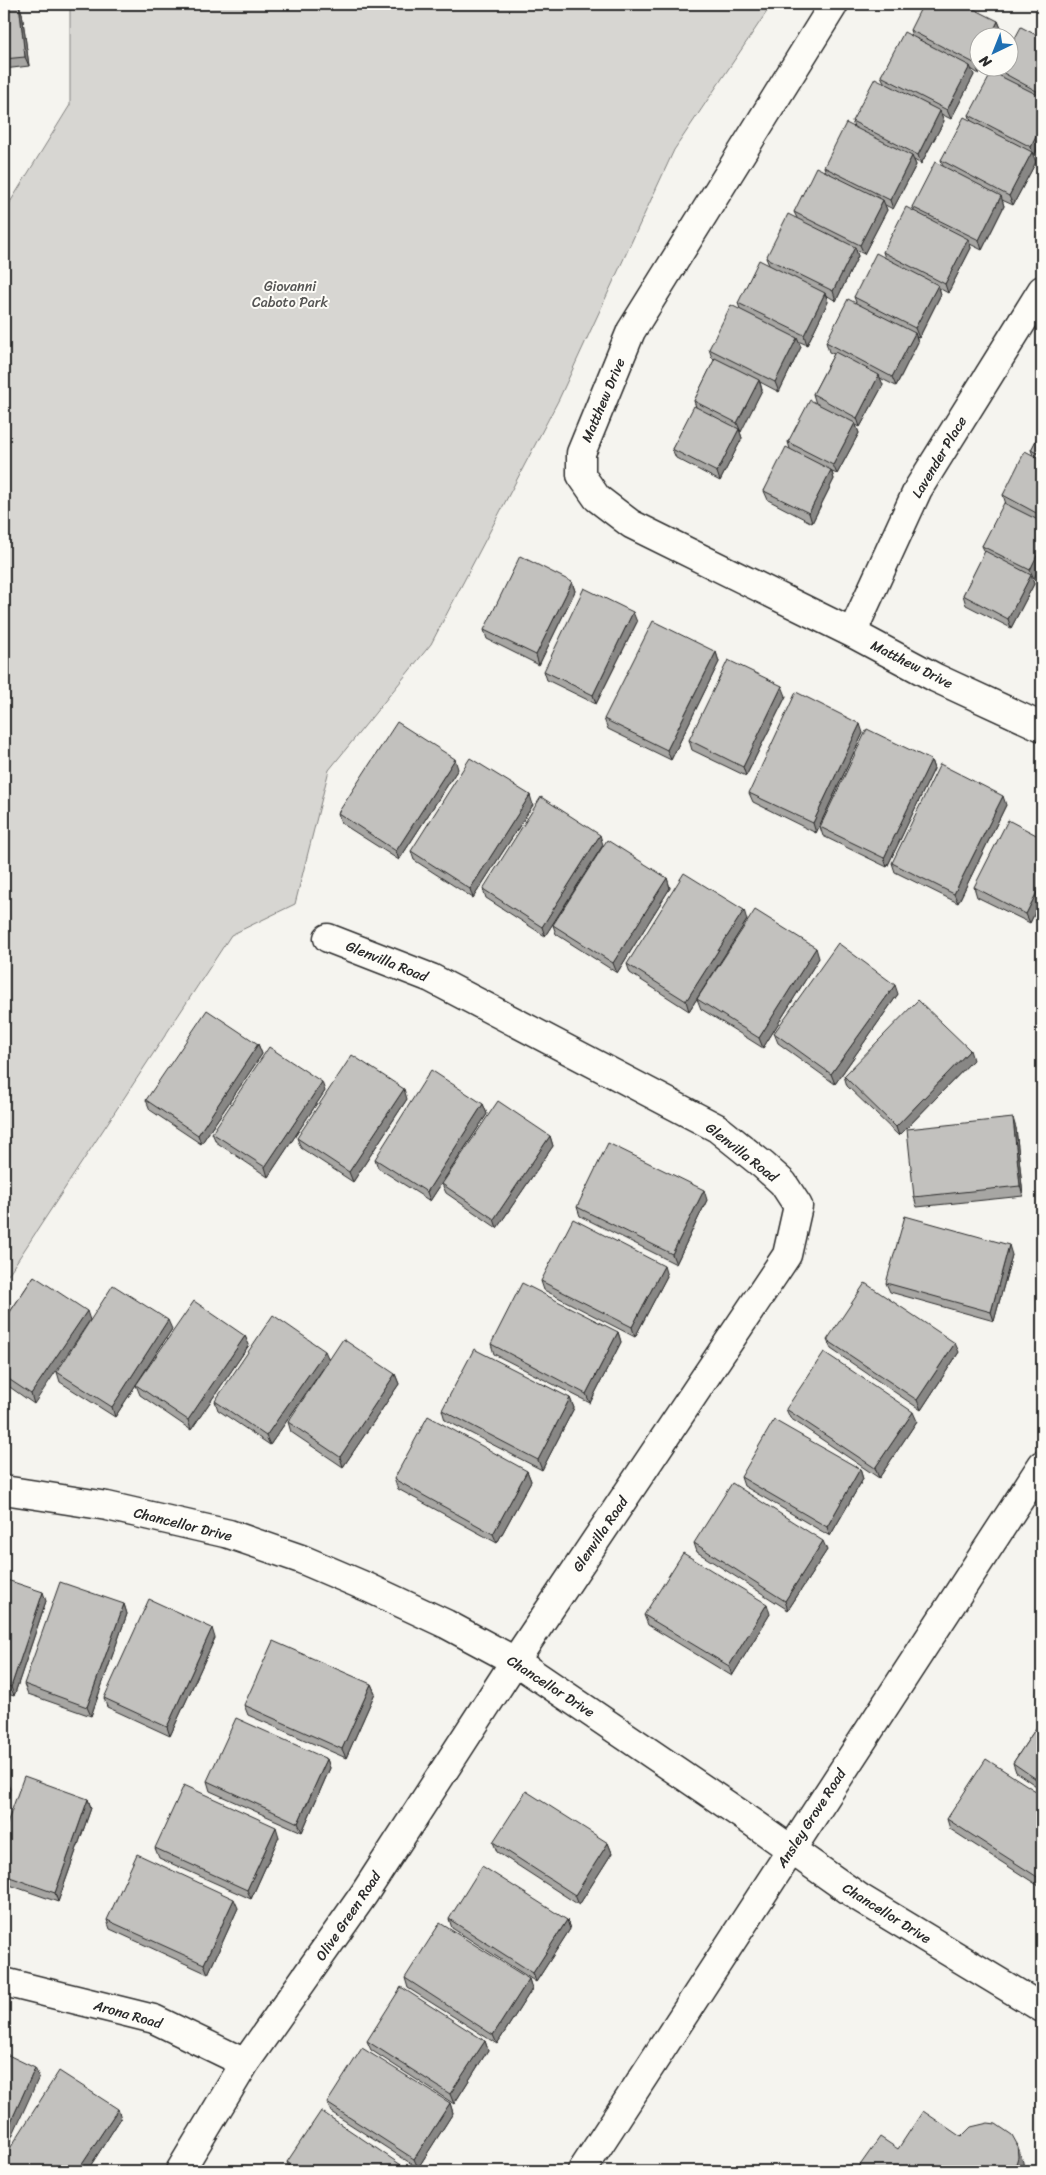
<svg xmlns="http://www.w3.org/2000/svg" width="1046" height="2175" font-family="Sriracha,sans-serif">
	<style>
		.green { fill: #d7d6d2; stroke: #81807e }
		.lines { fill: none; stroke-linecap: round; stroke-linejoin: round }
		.street-casing { stroke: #2b2b2b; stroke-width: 31 }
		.secondary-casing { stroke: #2b2b2b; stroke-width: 31 }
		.street { stroke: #fdfcf7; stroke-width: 28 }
		.secondary { stroke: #fdfcf7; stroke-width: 28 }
		.wall { fill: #a7a6a3; stroke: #2b2b2b }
		.shaded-wall { fill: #888785; stroke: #2b2b2b }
		.building { fill: #c2c1be; stroke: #2b2b2b }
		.labels { text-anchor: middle; stroke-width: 4; stroke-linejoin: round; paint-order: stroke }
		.park-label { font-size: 14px; fill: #565655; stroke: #fdfcf7 }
		.street-label { font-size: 14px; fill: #2b2b2b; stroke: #fdfcf7 }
	</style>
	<rect width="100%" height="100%" fill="#f5f4ef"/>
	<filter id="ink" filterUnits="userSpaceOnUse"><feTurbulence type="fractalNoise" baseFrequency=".02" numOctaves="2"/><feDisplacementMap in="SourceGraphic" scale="10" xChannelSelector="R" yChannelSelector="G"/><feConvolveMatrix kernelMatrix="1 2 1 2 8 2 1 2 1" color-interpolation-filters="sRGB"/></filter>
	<g filter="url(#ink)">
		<!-- green -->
		<path class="green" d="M 70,4 L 772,4 L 674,150 L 559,399 L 431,644 L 329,770 L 295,904 L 231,935 L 4,1281 L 4,212 L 70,105 Z"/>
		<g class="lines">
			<!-- street casing -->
			<g class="street-casing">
				<path id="street" d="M 834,4 L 631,331 L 581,453 L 581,475 L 597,498 L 631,524 L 852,633 L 936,678 L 1042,727
					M 852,633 L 918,489 L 1042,290
					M 4,1982 L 154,2019 L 245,2063
					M 180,2171 L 245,2063 L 364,1894 L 515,1661 L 787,1255 L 798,1206 L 783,1183 L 763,1165 L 717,1128 L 431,978 L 328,938"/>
			</g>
			<!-- secondary casing -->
			<g class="secondary-casing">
				<path id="secondary" d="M 4,1490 L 107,1506 L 229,1534 L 301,1559 L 369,1588 L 446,1624 L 515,1661 L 752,1822 L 860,1898 L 1042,2008
					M 582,2171 L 1042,1465"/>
			</g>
			<!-- street -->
			<use href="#street" class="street"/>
			<!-- secondary -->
			<use href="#secondary" class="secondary"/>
		</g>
		<!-- wall -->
		<path class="wall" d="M 4,5 L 22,13 L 29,66 L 4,69 Z
			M 998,21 L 1002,31 L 998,38 L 978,38 L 979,74 L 971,69 L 974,75 L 951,119 L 941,114 L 944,121 L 921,164 L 914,160 L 916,165 L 893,209 L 885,205 L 887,210 L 864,254 L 856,250 L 858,256 L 836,301 L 826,295 L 828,302 L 807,345 L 798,341 L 801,347 L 779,392 L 760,382 L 762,390 L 740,432 L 742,438 L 720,481 L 676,458 L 672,449 L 696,407 L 694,401 L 715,359 L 712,358 L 709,349 L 740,309 L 738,303 L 769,265 L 766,258 L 797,218 L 794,212 L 826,172 L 824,167 L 854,127 L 852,121 L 884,82 L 881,76 L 912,36 L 910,30 Z
			M 1042,38 L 1042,140 L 1034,156 L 1033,156 L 1036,162 L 1013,205 L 1002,200 L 1004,206 L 982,250 L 970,244 L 971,248 L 948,293 L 939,288 L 941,294 L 919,338 L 916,337 L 918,342 L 896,386 L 880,378 L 883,385 L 860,427 L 856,425 L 859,433 L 837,474 L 832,472 L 834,479 L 812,523 L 768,500 L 764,491 L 790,449 L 788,442 L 816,404 L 813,394 L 834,354 L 829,352 L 826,342 L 856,302 L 854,297 L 885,258 L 883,252 L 914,211 L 912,207 L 943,166 L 941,160 L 971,121 L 969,115 L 1000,76 L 998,70 Z
			M 1042,429 L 1042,561 L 1034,579 L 1032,578 L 1034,584 L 1011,628 L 966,605 L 963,595 L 985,552 L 982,546 L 1006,504 L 1003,495 L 1033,455 L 1031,450 Z
			M 572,582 L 575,591 L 539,665 L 487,639 L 484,630 Z
			M 637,622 L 596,704 L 547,680 L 544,671 Z
			M 716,652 L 719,662 L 671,760 L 608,729 L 604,719 Z
			M 786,696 L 746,776 L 692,750 L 689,740 Z
			M 863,733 L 816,833 L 753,802 L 749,793 Z
			M 931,760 L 934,769 L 887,867 L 823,836 L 820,827 Z
			M 458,769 L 399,860 L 341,823 L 338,813 Z
			M 533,805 L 473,898 L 414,860 L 411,851 Z
			M 1006,805 L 958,903 L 895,872 L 892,863 Z
			M 1042,838 L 1042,898 L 1030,923 L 977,897 L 974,887 Z
			M 603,845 L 545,936 L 486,898 L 483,889 Z
			M 667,878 L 670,888 L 617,973 L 556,934 L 553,925 Z
			M 747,920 L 689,1011 L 630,973 L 627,964 Z
			M 819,958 L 763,1048 L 701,1009 L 697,999 Z
			M 898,994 L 835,1084 L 778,1043 L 774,1033 Z
			M 258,1044 L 262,1054 L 201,1144 L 150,1110 L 146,1100 Z
			M 973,1060 L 899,1136 L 847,1086 L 844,1076 Z
			M 325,1091 L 268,1177 L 216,1142 L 212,1133 Z
			M 407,1099 L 353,1182 L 301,1148 L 297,1138 Z
			M 483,1104 L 487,1114 L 430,1201 L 378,1168 L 375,1159 Z
			M 1016,1128 L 1023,1196 L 917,1207 L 914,1197 Z
			M 550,1136 L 553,1146 L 497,1228 L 446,1193 L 442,1184 Z
			M 707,1200 L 676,1264 L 580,1216 L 577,1207 Z
			M 1012,1255 L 994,1321 L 890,1292 L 886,1283 Z
			M 34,1276 L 34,1404 L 4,1383 L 4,1321 Z
			M 667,1276 L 635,1337 L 544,1290 L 541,1281 Z
			M 172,1329 L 115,1417 L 60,1382 L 57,1372 Z
			M 618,1332 L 621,1342 L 590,1403 L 494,1354 L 491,1344 Z
			M 245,1336 L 249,1345 L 191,1430 L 140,1395 L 136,1385 Z
			M 827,1340 L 959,1352 L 921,1410 L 831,1349 Z
			M 329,1360 L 270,1445 L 218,1410 L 215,1401 Z
			M 395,1374 L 399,1384 L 343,1467 L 291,1432 L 288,1422 Z
			M 570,1398 L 574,1408 L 542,1470 L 445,1420 L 442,1410 Z
			M 786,1409 L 917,1421 L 879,1478 L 790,1418 Z
			M 860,1469 L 863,1479 L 830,1536 L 744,1486 L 741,1477 Z
			M 527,1471 L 531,1481 L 497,1543 L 398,1489 L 394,1479 Z
			M 694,1543 L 827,1550 L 788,1610 L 697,1552 Z
			M 4,1579 L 46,1601 L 14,1696 L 4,1693 Z
			M 124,1604 L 127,1614 L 91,1716 L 28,1694 L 24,1684 Z
			M 770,1614 L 732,1676 L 648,1625 L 644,1615 Z
			M 215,1638 L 170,1736 L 107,1707 L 104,1698 Z
			M 371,1684 L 375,1693 L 346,1758 L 248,1715 L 244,1705 Z
			M 1042,1719 L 1042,1790 L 1016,1772 L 1013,1763 Z
			M 327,1759 L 330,1768 L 302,1832 L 210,1791 L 207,1781 Z
			M 1042,1795 L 1042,1888 L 950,1829 L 947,1819 Z
			M 88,1799 L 91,1808 L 58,1902 L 4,1883 L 4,1832 Z
			M 279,1837 L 251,1899 L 159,1858 L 155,1848 Z
			M 493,1842 L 608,1843 L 612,1853 L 579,1905 L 497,1852 Z
			M 238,1908 L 208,1974 L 110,1929 L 107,1920 Z
			M 449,1919 L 567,1920 L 570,1929 L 536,1982 L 452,1928 Z
			M 405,1978 L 529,1979 L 532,1989 L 497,2044 L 408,1988 Z
			M 367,2041 L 485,2041 L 488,2050 L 454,2104 L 371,2050 Z
			M 327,2103 L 450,2103 L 453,2113 L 418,2168 L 331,2112 Z
			M 121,2118 L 87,2171 L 5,2171 L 4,2168 L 4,2158 Z
			M 287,2162 L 410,2171 L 290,2171 Z"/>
		<!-- shaded-wall -->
		<path class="shaded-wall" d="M 19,4 L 22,13 L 29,66 L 25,57 Z
			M 998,21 L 1002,31 L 998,38 L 990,38 Z
			M 978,59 L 978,68 L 983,68 L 979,74 L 976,64 Z
			M 970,66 L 974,75 L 951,119 L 947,110 Z
			M 940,111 L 944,121 L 921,164 L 918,155 Z
			M 1042,124 L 1042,140 L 1034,156 L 1031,147 Z
			M 1032,152 L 1036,162 L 1013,205 L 1009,196 Z
			M 912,156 L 916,165 L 893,209 L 890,200 Z
			M 1001,196 L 1004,206 L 982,250 L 979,240 Z
			M 883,200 L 887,210 L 864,254 L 860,245 Z
			M 968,239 L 971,248 L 948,293 L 945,284 Z
			M 855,247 L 858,256 L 836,301 L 833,291 Z
			M 938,285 L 941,294 L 919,338 L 915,328 Z
			M 825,293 L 828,302 L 807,345 L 804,335 Z
			M 915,333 L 918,342 L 896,386 L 892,377 Z
			M 797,338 L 801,347 L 779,392 L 775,382 Z
			M 879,375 L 883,385 L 860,427 L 857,418 Z
			M 759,380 L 762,390 L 741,432 L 737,423 Z
			M 855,423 L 859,433 L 837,474 L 833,465 Z
			M 739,429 L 742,438 L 720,481 L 717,472 Z
			M 831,470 L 834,479 L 812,523 L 809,513 Z
			M 1042,545 L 1042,561 L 1034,579 L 1030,570 Z
			M 1031,575 L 1034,584 L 1011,628 L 1008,619 Z
			M 572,582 L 575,591 L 539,665 L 536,655 Z
			M 633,612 L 637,622 L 596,704 L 593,695 Z
			M 716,652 L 719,662 L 671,760 L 667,750 Z
			M 782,686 L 786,696 L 746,776 L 743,767 Z
			M 860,724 L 863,733 L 816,833 L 813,823 Z
			M 455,759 L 458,769 L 399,860 L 396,851 Z
			M 931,760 L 934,769 L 887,867 L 884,858 Z
			M 530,795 L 533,805 L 473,898 L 470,889 Z
			M 1003,796 L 1006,805 L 958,903 L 954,894 Z
			M 600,835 L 603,845 L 545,936 L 542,927 Z
			M 667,878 L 670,888 L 617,973 L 613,963 Z
			M 1042,882 L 1042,898 L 1030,923 L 1026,914 Z
			M 744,910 L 747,920 L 689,1011 L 686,1001 Z
			M 816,948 L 819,958 L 763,1048 L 759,1038 Z
			M 895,985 L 898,994 L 835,1084 L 831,1074 Z
			M 258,1044 L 262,1054 L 201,1144 L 198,1135 Z
			M 970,1050 L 973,1060 L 899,1136 L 896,1127 Z
			M 322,1082 L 325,1091 L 268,1177 L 265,1167 Z
			M 404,1089 L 407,1099 L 353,1182 L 349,1172 Z
			M 483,1104 L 487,1114 L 430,1201 L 427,1192 Z
			M 1013,1118 L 1016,1128 L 1023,1196 L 1020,1186 Z
			M 550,1136 L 553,1146 L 497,1228 L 494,1219 Z
			M 704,1190 L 707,1200 L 676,1264 L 672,1254 Z
			M 1009,1245 L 1012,1255 L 994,1321 L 991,1312 Z
			M 664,1266 L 667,1276 L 635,1337 L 632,1327 Z
			M 87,1311 L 90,1320 L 34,1404 L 31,1394 Z
			M 168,1320 L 172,1329 L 115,1417 L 112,1407 Z
			M 618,1332 L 621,1342 L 590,1403 L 586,1394 Z
			M 245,1336 L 249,1345 L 191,1430 L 188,1420 Z
			M 955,1343 L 959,1352 L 921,1410 L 917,1400 Z
			M 325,1351 L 329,1360 L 270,1445 L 266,1436 Z
			M 395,1374 L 399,1384 L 343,1467 L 340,1457 Z
			M 570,1398 L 574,1408 L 542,1470 L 538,1460 Z
			M 913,1412 L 917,1421 L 879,1478 L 875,1468 Z
			M 860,1469 L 863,1479 L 830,1536 L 827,1527 Z
			M 527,1471 L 531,1481 L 497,1543 L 493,1534 Z
			M 823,1541 L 827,1550 L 788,1610 L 785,1601 Z
			M 43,1592 L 46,1601 L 14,1696 L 11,1687 Z
			M 124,1604 L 127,1614 L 91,1716 L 87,1707 Z
			M 767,1604 L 770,1614 L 732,1676 L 729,1666 Z
			M 212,1628 L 215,1638 L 170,1736 L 167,1727 Z
			M 371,1684 L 375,1693 L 346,1758 L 342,1749 Z
			M 327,1759 L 330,1768 L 302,1832 L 298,1823 Z
			M 6,1779 L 10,1789 L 4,1808 L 4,1788 Z
			M 88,1799 L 91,1808 L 58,1902 L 55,1893 Z
			M 276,1827 L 279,1837 L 251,1899 L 247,1890 Z
			M 608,1843 L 612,1853 L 579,1905 L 575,1895 Z
			M 234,1899 L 238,1908 L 208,1974 L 204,1964 Z
			M 567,1920 L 570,1929 L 536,1982 L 533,1973 Z
			M 529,1979 L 532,1989 L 497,2044 L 493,2035 Z
			M 485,2041 L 488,2050 L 454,2104 L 450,2094 Z
			M 35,2068 L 39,2077 L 4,2154 L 4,2137 Z
			M 450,2103 L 453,2113 L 418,2168 L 414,2159 Z
			M 118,2109 L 121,2118 L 87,2171 L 77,2171 Z
			M 1017,2144 L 1023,2162 L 1024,2171 L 1014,2171 Z"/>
		<!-- building -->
		<path class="building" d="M 19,4 L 25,57 L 4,59 L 4,5 Z
			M 923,4 L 964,4 L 998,21 L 990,38 L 978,38 L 978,59 L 976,64 L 910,30 Z
			M 1021,27 L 1042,38 L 1042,94 L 998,70 L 999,68 L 1008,68 L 1008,51 Z
			M 904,32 L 970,66 L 947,110 L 881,76 Z
			M 992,72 L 1042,97 L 1042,124 L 1031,147 L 969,115 Z
			M 875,78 L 940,111 L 918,155 L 852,121 Z
			M 964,117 L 1032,152 L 1009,196 L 941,160 Z
			M 846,123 L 912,156 L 890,200 L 824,167 Z
			M 935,162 L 1001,196 L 979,240 L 912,207 Z
			M 816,167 L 883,200 L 860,245 L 794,212 Z
			M 906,207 L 968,239 L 945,284 L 883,252 Z
			M 788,214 L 855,247 L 833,291 L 766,258 Z
			M 876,253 L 938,285 L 915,328 L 854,297 Z
			M 759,260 L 825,293 L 804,335 L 738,303 Z
			M 848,299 L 915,333 L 892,377 L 826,342 Z
			M 731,305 L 797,338 L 775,382 L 709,349 Z
			M 835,352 L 879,375 L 857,418 L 813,394 Z
			M 715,358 L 759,380 L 737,423 L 694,401 Z
			M 810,400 L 855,423 L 833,465 L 788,442 Z
			M 694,406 L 739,429 L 717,472 L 672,449 Z
			M 1042,429 L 1042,456 L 1031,450 Z
			M 786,447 L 831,470 L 809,513 L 764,491 Z
			M 1025,451 L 1042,460 L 1042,516 L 1003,495 Z
			M 1004,503 L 1042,522 L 1042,545 L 1030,570 L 982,546 Z
			M 985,551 L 1031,575 L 1008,619 L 963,595 Z
			M 520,556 L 572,582 L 536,655 L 484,630 Z
			M 584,588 L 633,612 L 593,695 L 544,671 Z
			M 653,621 L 716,652 L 667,750 L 604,719 Z
			M 728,660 L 782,686 L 743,767 L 689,740 Z
			M 796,692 L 860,724 L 813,823 L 749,793 Z
			M 397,722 L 455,759 L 396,851 L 338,813 Z
			M 867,729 L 931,760 L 884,858 L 820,827 Z
			M 470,758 L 530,795 L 470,889 L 411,851 Z
			M 940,764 L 1003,796 L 954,894 L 892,863 Z
			M 541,797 L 600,835 L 542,927 L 483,889 Z
			M 1008,820 L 1042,838 L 1042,882 L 1026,914 L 974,887 Z
			M 607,840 L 667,878 L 613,963 L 553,925 Z
			M 684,873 L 744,910 L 686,1001 L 627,964 Z
			M 755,910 L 816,948 L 759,1038 L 697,999 Z
			M 838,943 L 895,985 L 831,1074 L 774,1033 Z
			M 918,1000 L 970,1050 L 896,1127 L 844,1076 Z
			M 207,1010 L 258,1044 L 198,1135 L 146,1100 Z
			M 269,1047 L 322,1082 L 265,1167 L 212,1133 Z
			M 352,1055 L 404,1089 L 349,1172 L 297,1138 Z
			M 431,1070 L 483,1104 L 427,1192 L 375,1159 Z
			M 498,1101 L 550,1136 L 494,1219 L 442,1184 Z
			M 1013,1118 L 1020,1186 L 914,1197 L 907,1129 Z
			M 608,1143 L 704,1190 L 672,1254 L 577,1207 Z
			M 905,1216 L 1009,1245 L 991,1312 L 886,1283 Z
			M 573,1219 L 664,1266 L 632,1327 L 541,1281 Z
			M 34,1276 L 87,1311 L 31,1394 L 4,1376 L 4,1321 Z
			M 522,1283 L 618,1332 L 586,1394 L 491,1344 Z
			M 865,1283 L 955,1343 L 917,1400 L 827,1340 Z
			M 113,1285 L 168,1320 L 112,1407 L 57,1372 Z
			M 194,1301 L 245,1336 L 188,1420 L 136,1385 Z
			M 273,1315 L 325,1351 L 266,1436 L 215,1401 Z
			M 343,1339 L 395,1374 L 340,1457 L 288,1422 Z
			M 474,1349 L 570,1398 L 538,1460 L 442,1410 Z
			M 824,1352 L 913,1412 L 875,1468 L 786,1409 Z
			M 428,1416 L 527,1471 L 493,1534 L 394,1479 Z
			M 774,1420 L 860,1469 L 827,1527 L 741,1477 Z
			M 732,1483 L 823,1541 L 785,1601 L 694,1543 Z
			M 683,1553 L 767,1604 L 729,1666 L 644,1615 Z
			M 4,1579 L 43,1592 L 11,1687 L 4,1684 Z
			M 60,1582 L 124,1604 L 87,1707 L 24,1684 Z
			M 149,1599 L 212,1628 L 167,1727 L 104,1698 Z
			M 273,1641 L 371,1684 L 342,1749 L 244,1705 Z
			M 236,1718 L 327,1759 L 298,1823 L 207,1781 Z
			M 1042,1719 L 1042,1783 L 1013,1763 Z
			M 986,1759 L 1042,1795 L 1042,1880 L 947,1819 Z
			M 24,1776 L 88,1799 L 55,1893 L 4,1875 L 4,1832 Z
			M 4,1778 L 6,1779 L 4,1788 Z
			M 184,1785 L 276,1827 L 247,1890 L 155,1848 Z
			M 526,1791 L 608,1843 L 575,1895 L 493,1842 Z
			M 137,1854 L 234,1899 L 204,1964 L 107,1920 Z
			M 482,1866 L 567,1920 L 533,1973 L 449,1919 Z
			M 440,1923 L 529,1979 L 493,2035 L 405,1978 Z
			M 401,1987 L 485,2041 L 450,2094 L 367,2041 Z
			M 362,2048 L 450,2103 L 414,2159 L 327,2103 Z
			M 4,2053 L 35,2068 L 4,2137 Z
			M 59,2071 L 118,2109 L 77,2171 L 17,2171 L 4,2163 L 4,2158 Z
			M 321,2111 L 410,2171 L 300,2171 L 287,2162 Z
			M 923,2111 L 961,2137 L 971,2127 L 988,2123 L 996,2124 L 1012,2135 L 1017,2144 L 1018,2157 L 1014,2171 L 1015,2171 L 856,2171 L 880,2137 L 898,2149 Z"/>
	</g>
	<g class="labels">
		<!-- park labels -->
		<g class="park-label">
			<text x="290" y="291">Giovanni<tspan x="290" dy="16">Caboto Park</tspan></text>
		</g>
		<!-- street labels -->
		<g class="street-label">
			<text transform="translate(603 400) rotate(-67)" y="5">Matthew Drive</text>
			<text transform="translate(939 457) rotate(-59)" y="5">Lavender Place</text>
			<text transform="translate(912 664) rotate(27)" y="5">Matthew Drive</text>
			<text transform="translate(387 961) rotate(22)" y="5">Glenvilla Road</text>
			<text transform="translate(742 1152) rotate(38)" y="5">Glenvilla Road</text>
			<text transform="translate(183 1524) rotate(14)" y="5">Chancellor Drive</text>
			<text transform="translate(600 1534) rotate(-56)" y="5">Glenvilla Road</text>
			<text transform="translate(551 1686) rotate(33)" y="5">Chancellor Drive</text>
			<text transform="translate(811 1818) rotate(-57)" y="5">Ansley Grove Road</text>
			<text transform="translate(887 1913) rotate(32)" y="5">Chancellor Drive</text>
			<text transform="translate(348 1916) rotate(-56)" y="5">Olive Green Road</text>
			<text transform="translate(128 2014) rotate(16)" y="5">Arona Road</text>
		</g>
	</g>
	<!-- margin -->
	<rect width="1046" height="2175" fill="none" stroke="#fdfcf7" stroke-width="20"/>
	<rect x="10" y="10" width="1026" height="2155" fill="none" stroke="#2b2b2b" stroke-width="2" filter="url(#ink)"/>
	<!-- north arrow -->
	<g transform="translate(994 52) rotate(223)"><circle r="24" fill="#fdfcf7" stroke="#a9a8a5"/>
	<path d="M0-4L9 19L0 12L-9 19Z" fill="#1f6fb2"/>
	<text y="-8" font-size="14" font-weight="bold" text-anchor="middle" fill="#2b2b2b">N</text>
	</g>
</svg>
